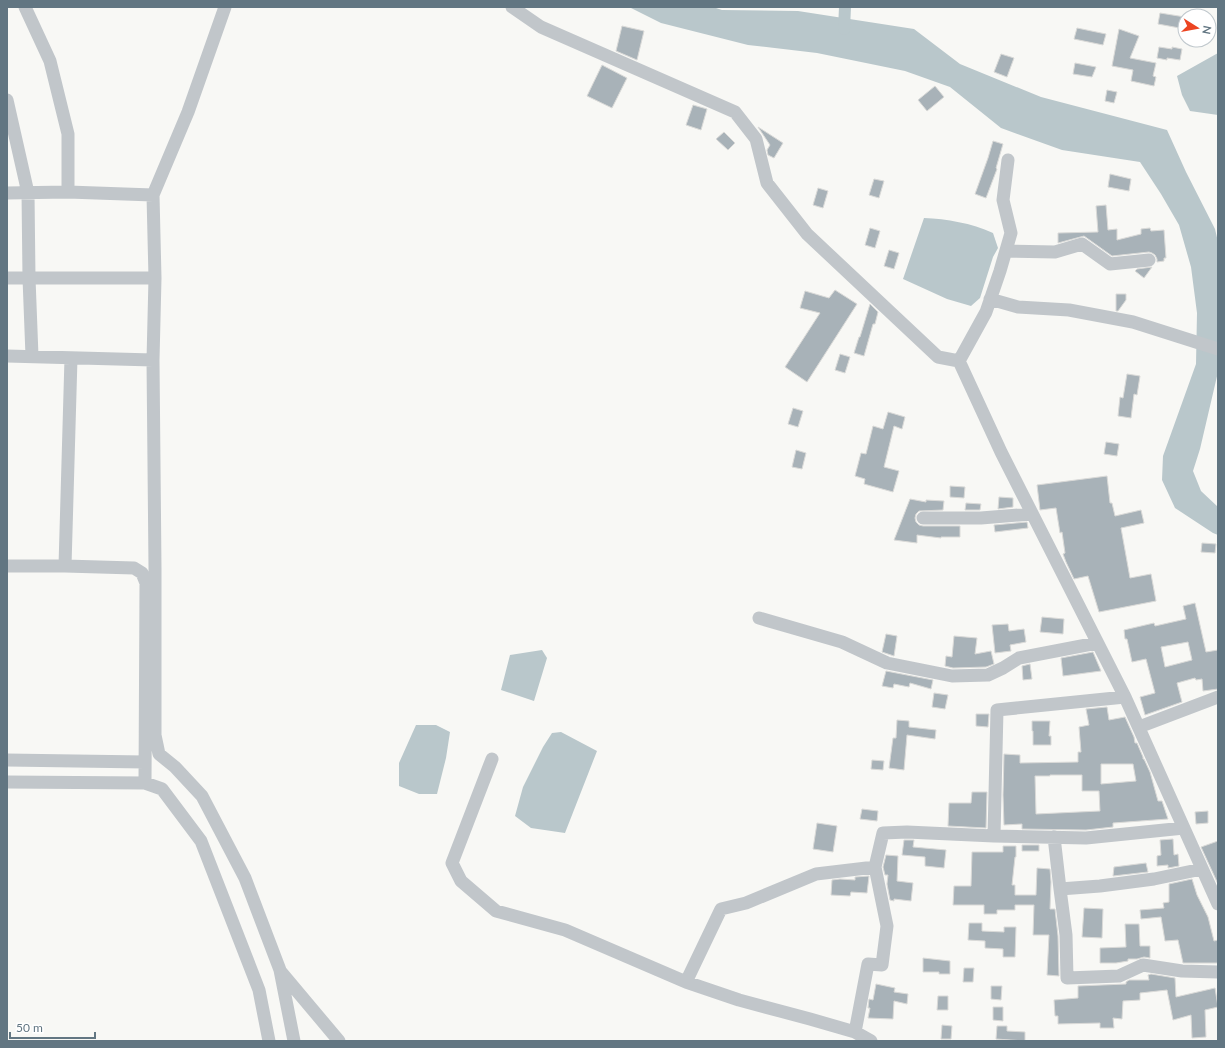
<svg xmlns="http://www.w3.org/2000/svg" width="1225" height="1048" font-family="Lato,sans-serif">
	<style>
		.water { fill: #b9c7cb }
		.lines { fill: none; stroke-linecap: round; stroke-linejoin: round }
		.canal { stroke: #b9c7cb; stroke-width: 12 }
		.building { fill: #a8b2b8; stroke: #dadad8; fill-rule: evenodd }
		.minor { stroke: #c1c6ca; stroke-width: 13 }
	</style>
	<rect width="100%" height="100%" fill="#f8f8f5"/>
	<!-- water -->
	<path class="water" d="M 629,7 L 713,7 L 722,10 L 798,11 L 914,29 L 960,64 L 1041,97 L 1167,130 L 1186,172 L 1215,229 L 1218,242 L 1218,372 L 1200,449 L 1193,471 L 1201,491 L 1218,507 L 1218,535 L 1213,533 L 1175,508 L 1162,480 L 1163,456 L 1196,364 L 1197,313 L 1191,267 L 1179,225 L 1161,194 L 1140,162 L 1062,150 L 1001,128 L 950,87 L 905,71 L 817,53 L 748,45 L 661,23 Z
		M 1218,53 L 1218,115 L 1190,111 L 1182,95 L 1177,76 Z
		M 924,218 C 947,219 971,223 993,233 L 998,248 L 993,257 L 980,298 L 971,306 L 947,299 L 903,279 Z
		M 542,650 L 547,658 L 534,701 L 501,690 L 510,655 Z
		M 416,725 L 436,725 L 450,732 L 446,758 L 437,794 L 419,794 L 399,786 L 399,763 Z
		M 561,732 L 597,751 L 565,833 L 531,828 L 515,816 L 523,787 L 543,747 L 552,733 Z"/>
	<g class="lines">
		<!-- canal -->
		<path class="canal" d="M 844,29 L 845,7"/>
	</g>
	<!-- building -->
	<path class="building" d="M 1160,13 L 1185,17 L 1185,29 L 1158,24 Z
		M 622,26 L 644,31 L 637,60 L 616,51 Z
		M 1077,28 L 1106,34 L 1103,45 L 1074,39 Z
		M 1119,29 L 1139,36 L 1130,58 L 1156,63 L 1153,76 L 1156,77 L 1154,86 L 1131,81 L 1133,70 L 1112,66 Z
		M 1159,47 L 1172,49 L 1172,47 L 1182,49 L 1180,60 L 1167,58 L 1167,60 L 1157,58 Z
		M 1001,54 L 1014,58 L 1007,77 L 994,72 Z
		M 1075,63 L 1096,67 L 1092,77 L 1073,74 Z
		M 602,65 L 627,78 L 612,108 L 587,96 Z
		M 935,86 L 944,97 L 927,111 L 918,100 Z
		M 1107,90 L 1117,92 L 1114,103 L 1105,101 Z
		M 693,105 L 707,109 L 701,130 L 686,125 Z
		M 758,127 L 783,143 L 774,158 L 768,155 L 767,150 L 770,145 Z
		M 724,132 L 735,143 L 728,150 L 716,139 Z
		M 993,141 L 1003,144 L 996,168 L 997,169 L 986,198 L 975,194 L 988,158 Z
		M 1110,174 L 1131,179 L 1129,191 L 1108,187 Z
		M 874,179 L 884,181 L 879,198 L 869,195 Z
		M 818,188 L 828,191 L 823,208 L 813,205 Z
		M 1106,205 L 1108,230 L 1117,229 L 1117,240 L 1141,234 L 1141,229 L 1150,228 L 1151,231 L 1164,230 L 1166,258 L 1164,258 L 1164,261 L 1157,262 L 1157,259 L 1155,255 L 1152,253 L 1149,252 L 1112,256 L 1084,236 L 1058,243 L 1058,233 L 1098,232 L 1096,206 Z
		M 870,228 L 880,231 L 875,248 L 865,245 Z
		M 889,250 L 899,253 L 894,269 L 884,266 Z
		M 1152,267 L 1144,278 L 1135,271 L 1137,269 Z
		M 835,290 L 857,304 L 807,382 L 785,367 L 820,313 L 800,308 L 805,291 L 829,298 Z
		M 1116,294 L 1126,294 L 1126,300 L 1118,311 L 1116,311 Z
		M 870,304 L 878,312 L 875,324 L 873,324 L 864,356 L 854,353 L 859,337 L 860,337 Z
		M 840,354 L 850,357 L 845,373 L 835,370 Z
		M 1127,374 L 1140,376 L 1137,395 L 1134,394 L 1131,418 L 1118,416 L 1120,397 L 1123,398 Z
		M 793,408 L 803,411 L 798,427 L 788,424 Z
		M 888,412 L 905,417 L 902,429 L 894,426 L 884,467 L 899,471 L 893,492 L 864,484 L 865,479 L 855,476 L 861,453 L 866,454 L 873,426 L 883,429 Z
		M 1106,442 L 1119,444 L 1117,456 L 1104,454 Z
		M 796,450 L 806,453 L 802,469 L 792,467 Z
		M 1107,476 L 1110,503 L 1112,503 L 1115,516 L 1141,510 L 1144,523 L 1121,528 L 1130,578 L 1151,574 L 1156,601 L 1099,612 L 1088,576 L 1074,579 L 1066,562 L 1063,554 L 1065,553 L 1062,532 L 1060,533 L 1056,508 L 1040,510 L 1037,485 Z
		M 950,486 L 965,487 L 964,498 L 950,497 Z
		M 999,497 L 1013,498 L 1013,507 L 998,509 Z
		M 910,499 L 926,502 L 926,500 L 944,501 L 943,510 L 919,511 L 916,514 L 915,518 L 916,522 L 919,525 L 923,526 L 960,526 L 960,537 L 941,537 L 941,538 L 917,535 L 917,543 L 894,540 Z
		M 966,503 L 981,504 L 980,510 L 965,510 Z
		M 1027,522 L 1028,528 L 995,532 L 994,525 Z
		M 1202,543 L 1216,544 L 1215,553 L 1201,552 Z
		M 1195,603 L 1206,652 L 1218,650 L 1218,689 L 1203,691 L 1202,679 L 1196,680 L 1195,678 L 1177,683 L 1182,702 L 1145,715 L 1140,697 L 1155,693 L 1146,659 L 1132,662 L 1127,639 L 1125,639 L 1124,630 L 1154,623 L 1155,626 L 1186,619 L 1183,606 ZM 1188,642 L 1192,660 L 1165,667 L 1161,647 Z
		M 1042,617 L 1064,619 L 1063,634 L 1040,632 Z
		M 1008,624 L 1009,631 L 1024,629 L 1026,642 L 1010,645 L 1011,651 L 995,653 L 992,625 Z
		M 886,634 L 897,636 L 894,656 L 882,652 Z
		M 954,636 L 977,638 L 975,654 L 991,651 L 994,664 L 986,667 L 953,668 L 945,666 L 946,656 L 952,657 Z
		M 1093,652 L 1101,671 L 1063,676 L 1061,658 Z
		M 1030,664 L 1032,679 L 1023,680 L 1022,666 Z
		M 886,671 L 933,680 L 931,689 L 910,683 L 909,687 L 894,684 L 893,688 L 882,686 Z
		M 934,693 L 948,695 L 945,709 L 932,707 Z
		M 1107,707 L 1109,720 L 1125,717 L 1134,737 L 1135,743 L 1137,743 L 1143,757 L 1143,759 L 1144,759 L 1150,772 L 1158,801 L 1162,801 L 1168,819 L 1113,823 L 1113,827 L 1086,830 L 1022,829 L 1022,824 L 1004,825 L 1003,795 L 1004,754 L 1020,755 L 1020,763 L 1078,762 L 1078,752 L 1081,752 L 1079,727 L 1089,725 L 1086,709 ZM 1101,764 L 1133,764 L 1136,781 L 1101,784 ZM 1050,775 L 1082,775 L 1082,791 L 1099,791 L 1100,811 L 1036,814 L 1035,776 L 1050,776 Z
		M 976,714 L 989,714 L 988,727 L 976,726 Z
		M 897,720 L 909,721 L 909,727 L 936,730 L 935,739 L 907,735 L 904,770 L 889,768 L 893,738 L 896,738 Z
		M 1032,721 L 1050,721 L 1049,736 L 1051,736 L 1051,745 L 1033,745 L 1033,731 L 1032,731 Z
		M 872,760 L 884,761 L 883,770 L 871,769 Z
		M 972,792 L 987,792 L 986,828 L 948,826 L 949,803 L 971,803 Z
		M 862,809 L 878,811 L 877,821 L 860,819 Z
		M 1208,811 L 1208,823 L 1196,824 L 1195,812 Z
		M 817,823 L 837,826 L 833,852 L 813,849 Z
		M 1173,839 L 1174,855 L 1178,854 L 1179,866 L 1168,868 L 1168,865 L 1157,866 L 1157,856 L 1161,855 L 1160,840 Z
		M 904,840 L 914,840 L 913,847 L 946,850 L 944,868 L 925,866 L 925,857 L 902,855 Z
		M 1218,841 L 1218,884 L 1201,847 Z
		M 1022,845 L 1039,845 L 1039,851 L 1022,851 Z
		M 1003,846 L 1016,846 L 1016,857 L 1015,857 L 1012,885 L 1015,885 L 1015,895 L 1036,895 L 1037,868 L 1050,869 L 1051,882 L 1050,909 L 1055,909 L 1058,936 L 1059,976 L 1047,975 L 1049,935 L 1033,935 L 1034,905 L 1015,905 L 1015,910 L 997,910 L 997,914 L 984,914 L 984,905 L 953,905 L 954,886 L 971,886 L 972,852 L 1003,852 Z
		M 886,855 L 898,856 L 897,881 L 913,883 L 911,901 L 894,899 L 894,901 L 890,900 L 887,884 L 888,875 L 885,875 L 883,867 Z
		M 1146,863 L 1148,872 L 1113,876 L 1114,867 Z
		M 869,876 L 867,893 L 851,892 L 850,896 L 831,895 L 832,880 L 840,879 L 855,880 L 855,877 Z
		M 1192,879 L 1197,895 L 1208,917 L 1214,941 L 1218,940 L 1218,963 L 1183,963 L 1178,940 L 1165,941 L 1161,917 L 1141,919 L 1140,910 L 1164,908 L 1163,903 L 1169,902 L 1169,884 Z
		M 1084,908 L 1103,909 L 1102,938 L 1082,937 Z
		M 969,923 L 982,923 L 982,931 L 1004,932 L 1004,927 L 1016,927 L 1015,957 L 1003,957 L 1003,949 L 985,948 L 985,941 L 968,940 Z
		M 1125,924 L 1139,924 L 1140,946 L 1150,946 L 1150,958 L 1144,957 L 1137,959 L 1128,959 L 1128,961 L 1116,963 L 1100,963 L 1100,948 L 1126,947 Z
		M 923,958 L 950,961 L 950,974 L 939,974 L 939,972 L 923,972 Z
		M 964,968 L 974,968 L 973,982 L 963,982 Z
		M 1151,974 L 1175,978 L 1176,997 L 1215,988 L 1218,1007 L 1205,1010 L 1206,1037 L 1192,1038 L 1191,1015 L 1173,1020 L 1167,990 L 1140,993 L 1140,1000 L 1123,1001 L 1122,1019 L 1113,1018 L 1114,1028 L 1100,1028 L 1100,1023 L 1058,1024 L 1058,1016 L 1055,1016 L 1054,1000 L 1078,998 L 1078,986 L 1126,984 L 1126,982 L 1129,980 L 1149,980 L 1148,975 Z
		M 876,984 L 895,988 L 894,992 L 908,994 L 907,1004 L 894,1001 L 893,1019 L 868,1018 L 870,1008 L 868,1008 L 869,999 L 873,1000 Z
		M 991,986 L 1002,986 L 1001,1000 L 991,999 Z
		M 938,996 L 948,996 L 948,1010 L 937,1010 Z
		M 993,1007 L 1003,1007 L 1003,1021 L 993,1020 Z
		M 942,1025 L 952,1026 L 951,1039 L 941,1039 Z
		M 997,1026 L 1007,1026 L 1007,1031 L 1025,1032 L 1025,1041 L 996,1039 Z"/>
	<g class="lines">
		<!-- minor -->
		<path class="minor" d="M 25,7 L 50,61 L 68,134 L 68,192
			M 512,7 L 541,27 L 735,112 L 756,139 L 767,183 L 807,234 L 938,357 L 959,361 L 1001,452 L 1125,697 L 1218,904
			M 7,100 L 28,193 L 29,278 L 32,356
			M 7,193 L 68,192 L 153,195 L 155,278 L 153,360 L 155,568 L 155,735 L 159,754 L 175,767 L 202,796 L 245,878 L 280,970 L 294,1041
			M 153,195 L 188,112 L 225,7
			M 1006,251 L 1055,252 L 1082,244 L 1110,264 L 1149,260
			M 7,278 L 155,278
			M 990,299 L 1018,307 L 1069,310 L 1133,322 L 1218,349
			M 7,356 L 153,360
			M 959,361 L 986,312 L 1000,271 L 1011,233 L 1003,200 L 1008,160
			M 923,518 L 981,518 L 1032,514
			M 7,566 L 65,566 L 134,568 L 142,573 L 146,583 L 145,783
			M 65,566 L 71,358
			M 759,618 L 842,642 L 887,663 L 952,676 L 988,675 L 1003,668 L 1019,658 L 1097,643
			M 1139,727 L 1218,697
			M 492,759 L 452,863 L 461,881 L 496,911 L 565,930 L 686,982
			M 7,760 L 145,762
			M 7,782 L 145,783 L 162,789 L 201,841 L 259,990 L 269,1041
			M 994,836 L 1086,838 L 1184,828
			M 1054,837 L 1060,889 L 1100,886 L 1154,879 L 1202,869
			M 1060,889 L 1066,935 L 1067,978 L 1119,976 L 1143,965 L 1182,971 L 1218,972
			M 281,972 L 339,1041
			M 855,1032 L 868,964 L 882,965 L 887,926 L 875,867
			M 871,1041 L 855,1032 L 810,1019 L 739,1000 L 686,982 L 721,909 L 746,903 L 816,874 L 875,867 L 883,833 L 907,832 L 994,836 L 997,710 L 1125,697"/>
	</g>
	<!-- border -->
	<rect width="1225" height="1048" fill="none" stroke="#627682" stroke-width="16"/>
	<!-- north arrow -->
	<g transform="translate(1197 28) rotate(101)"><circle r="19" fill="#ffffff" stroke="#c0c8cd"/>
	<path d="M0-3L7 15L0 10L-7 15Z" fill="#ec4421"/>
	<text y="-6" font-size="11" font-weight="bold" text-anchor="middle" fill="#627682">N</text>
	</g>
	<!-- scale -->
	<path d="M10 1032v6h85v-6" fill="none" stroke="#627682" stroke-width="2"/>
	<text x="16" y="1032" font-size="12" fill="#627682" stroke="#ffffff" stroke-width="3" paint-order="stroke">50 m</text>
</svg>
